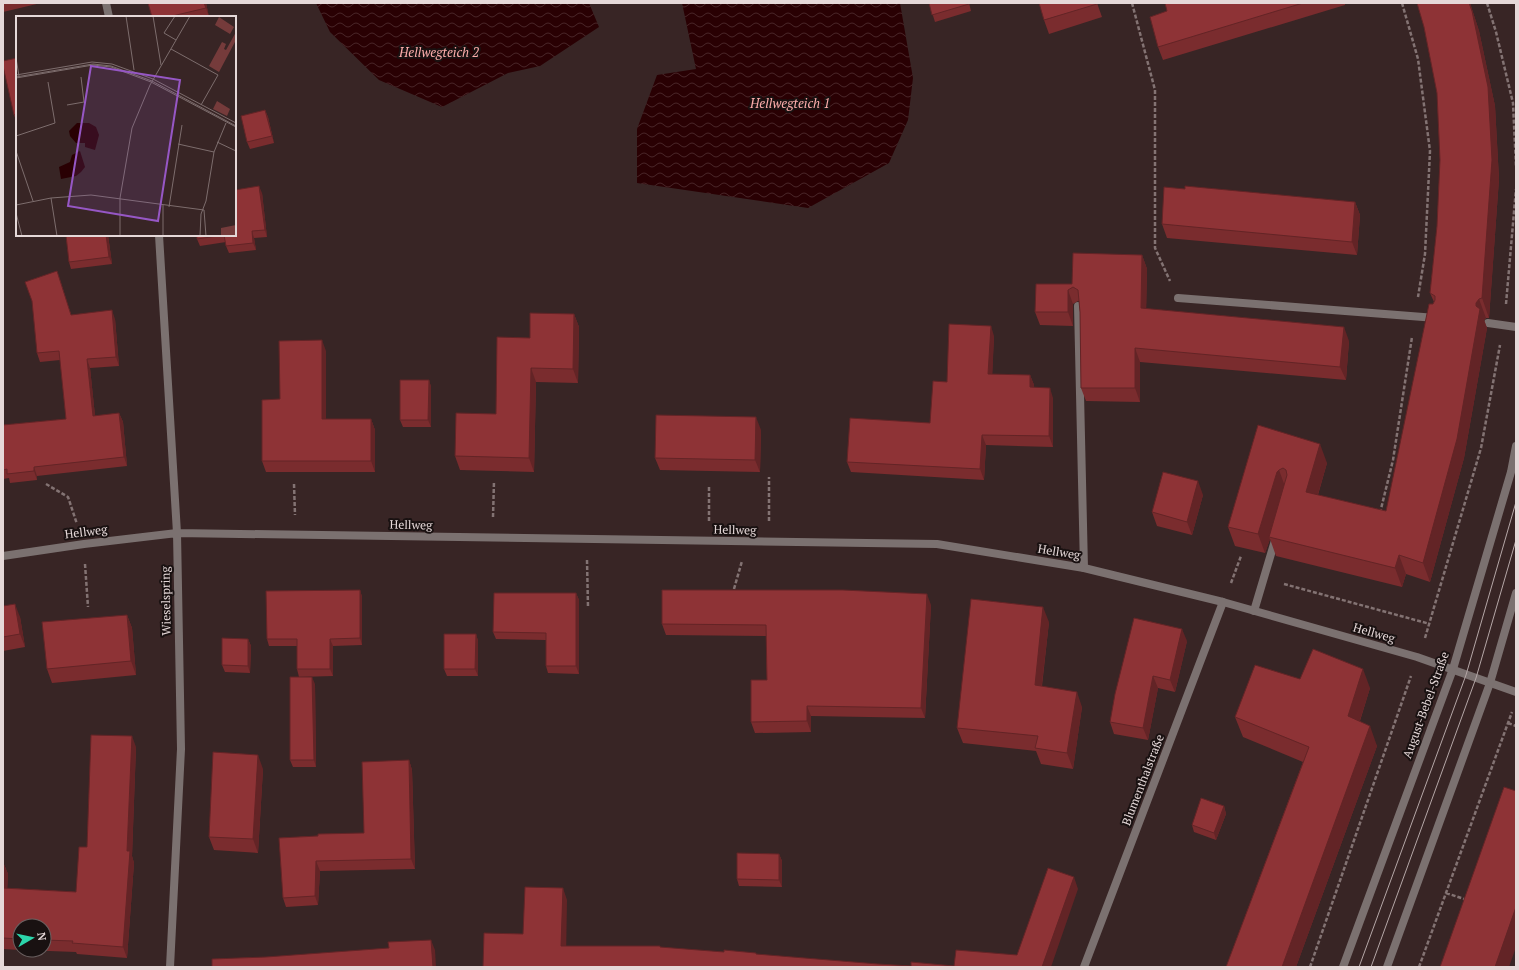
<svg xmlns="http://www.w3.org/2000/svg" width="1519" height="970" font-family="'PT Serif',serif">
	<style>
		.water { fill: url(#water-waves) }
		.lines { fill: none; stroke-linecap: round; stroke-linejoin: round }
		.path { stroke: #837373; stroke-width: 2.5; stroke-dasharray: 4 2; stroke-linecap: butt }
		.service { stroke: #7b7170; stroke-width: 8 }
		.minor { stroke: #7b7170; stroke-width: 8 }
		.tertiary { stroke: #7b7170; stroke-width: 8 }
		.tram { stroke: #b5a7a7; stroke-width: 1 }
		.wall { fill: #7a2c2e }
		.shaded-wall { fill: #632426 }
		.building { fill: #8e3336; stroke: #632426 }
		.labels { text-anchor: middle; stroke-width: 4; stroke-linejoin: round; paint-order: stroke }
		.street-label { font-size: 12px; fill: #e5d8d8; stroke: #191111 }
		.water-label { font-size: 13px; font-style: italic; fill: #fcadab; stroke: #191111 }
		.inset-road { fill: none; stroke: #7d6d6d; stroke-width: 1 }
		.view { fill: #9657c5; fill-opacity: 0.15; stroke: #9657c5; stroke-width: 2 }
		.inset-edge { fill: none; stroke: #e5d8d8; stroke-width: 2 }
	</style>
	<defs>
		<pattern id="water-waves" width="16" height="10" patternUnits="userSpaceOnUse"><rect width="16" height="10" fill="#290003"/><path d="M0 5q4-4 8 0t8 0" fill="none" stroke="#482427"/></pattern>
	</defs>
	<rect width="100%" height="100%" fill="#382525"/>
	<!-- water -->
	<path class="water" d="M 316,3 L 589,3 L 599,27 L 540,66 L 508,73 L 442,107 L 379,80 L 330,32 Z
		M 682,3 L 900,3 L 913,78 L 908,120 L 889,163 L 808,208 L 637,183 L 637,129 L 657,75 L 696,69 Z"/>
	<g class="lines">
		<!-- path -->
		<path class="path" d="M 1132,3 L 1155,90 L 1155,248 L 1170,281
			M 1402,3 L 1418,59 L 1430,151 L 1425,254 L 1418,297
			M 1487,3 L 1496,32 L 1513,103 L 1516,166
			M 1506,304 L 1516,189
			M 46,484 L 68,497 L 77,524
			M 294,484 L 295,515
			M 1380,513 L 1393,460 L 1412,337
			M 493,517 L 494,481
			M 709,521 L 709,485
			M 769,521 L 769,477
			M 587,560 L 588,607
			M 85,564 L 88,607
			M 1231,583 L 1241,556
			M 1284,584 L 1430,624
			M 734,589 L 742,561
			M 1425,638 L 1481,448 L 1500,345
			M 1508,723 L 1516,726
			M 1446,893 L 1467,900
			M 1310,967 L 1411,676
			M 1419,967 L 1512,712"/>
		<!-- service -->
		<path class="service" d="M 1178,298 L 1436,318
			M 1078,306 L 1084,568
			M 1488,323 L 1516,327
			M 1254,611 L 1276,537
			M 1084,967 L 1223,602"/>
		<!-- minor -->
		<path class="minor" d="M 106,3 L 109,17
			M 159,235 L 177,533 L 181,749 L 170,967
			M 3,556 L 84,544 L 177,533 L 937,544 L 1084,568 L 1223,602 L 1417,657 L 1516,692"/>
		<!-- tertiary -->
		<path class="tertiary" d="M 1343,967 L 1453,669 L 1511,472 L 1516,446
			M 1387,967 L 1490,683 L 1516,593"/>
		<!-- tram -->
		<path class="tram" d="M 1359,967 L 1466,675 L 1516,502
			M 1371,967 L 1476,678 L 1516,540"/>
	</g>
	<!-- wall -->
	<path class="wall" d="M 3,3 L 41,3 L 3,12 Z
		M 206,3 L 209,17 L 152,17 Z
		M 929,3 L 969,3 L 971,11 L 935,22 Z
		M 1097,3 L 1102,17 L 1049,34 L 1044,20 Z
		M 1167,3 L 1345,3 L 1345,5 L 1163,60 L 1158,47 L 1167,11 Z
		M 1417,3 L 1470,3 L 1479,31 L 1495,106 L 1499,179 L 1489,318 L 1486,318 L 1484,320 L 1487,328 L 1464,458 L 1430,582 L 1406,574 L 1402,587 L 1276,556 L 1270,539 L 1265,553 L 1235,546 L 1228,527 L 1258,425 L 1327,463 L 1318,495 L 1386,511 L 1433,304 L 1434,302 L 1430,293 L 1437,226 L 1440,160 L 1437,93 L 1424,27 Z
		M 17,58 L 17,123 L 14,115 Z
		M 265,110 L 268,117 L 274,143 L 250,149 L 247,142 Z
		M 262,193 L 267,237 L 254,238 L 256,250 L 229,253 L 226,246 L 226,242 L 200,246 L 197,239 Z
		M 1355,202 L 1360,215 L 1357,255 L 1167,238 L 1162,224 Z
		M 66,235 L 108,235 L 112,264 L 71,269 L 69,262 Z
		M 1142,255 L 1147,269 L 1146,309 L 1349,341 L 1346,380 L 1140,362 L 1140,402 L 1086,401 L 1081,388 L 1080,312 L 1079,301 L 1078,301 L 1073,304 L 1073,326 L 1040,325 L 1035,312 L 1072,284 Z
		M 60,280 L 71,315 L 115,319 L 119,366 L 90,368 L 95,416 L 119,413 L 123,422 L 127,466 L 37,476 L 37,480 L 10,483 L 9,478 L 3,479 L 3,425 L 66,419 L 60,360 L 40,362 L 37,353 Z
		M 574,314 L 579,327 L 578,383 L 536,382 L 534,472 L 460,470 L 455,456 L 496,414 Z
		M 994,336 L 992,374 L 1030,375 L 1034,385 L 1034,388 L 1053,398 L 1053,447 L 986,445 L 984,480 L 851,472 L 847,462 L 930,423 L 947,382 Z
		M 326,351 L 326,419 L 371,419 L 375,430 L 375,472 L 266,472 L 262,461 L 280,399 Z
		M 429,380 L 431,387 L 431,427 L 403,427 L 400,420 Z
		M 761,430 L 760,472 L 660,470 L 655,458 Z
		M 1203,495 L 1192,535 L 1157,526 L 1152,512 Z
		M 360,590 L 362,597 L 362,645 L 333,646 L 333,676 L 299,677 L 297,669 L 297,646 L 269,646 L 267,639 Z
		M 576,593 L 579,600 L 579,674 L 548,673 L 546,666 L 546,640 L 496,639 L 493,632 Z
		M 931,605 L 925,718 L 811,716 L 811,732 L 755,733 L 751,722 L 767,680 L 766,636 L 666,635 L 662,624 Z
		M 3,606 L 20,617 L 25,647 L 3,651 Z
		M 127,615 L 132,628 L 136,675 L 52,683 L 47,669 Z
		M 1049,622 L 1042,686 L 1082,707 L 1073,769 L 1041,764 L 1036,751 L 963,743 L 957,728 Z
		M 476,634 L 478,641 L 478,676 L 447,676 L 444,669 Z
		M 248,639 L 251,646 L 250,673 L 225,672 L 222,665 Z
		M 1187,641 L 1175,692 L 1158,688 L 1148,740 L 1114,734 L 1110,722 Z
		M 1300,679 L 1370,688 L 1360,721 L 1377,746 L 1296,967 L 1226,967 L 1303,762 L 1243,737 L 1235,717 Z
		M 315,684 L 316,767 L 293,767 L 290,760 Z
		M 136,747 L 132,856 L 134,863 L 127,958 L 77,954 L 76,952 L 22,950 L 44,950 L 44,926 L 20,926 L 20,950 L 3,949 L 3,862 L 8,874 L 7,888 L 76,892 L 87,847 Z
		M 409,760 L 412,770 L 415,869 L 320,871 L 318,905 L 286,907 L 283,898 L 279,838 L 364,833 Z
		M 263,769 L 258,853 L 214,850 L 209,837 Z
		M 1224,806 L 1226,814 L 1216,840 L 1194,832 L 1192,825 Z
		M 779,854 L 782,861 L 782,887 L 739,886 L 737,879 Z"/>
	<!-- shaded-wall -->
	<path class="shaded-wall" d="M 204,3 L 206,3 L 209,17 L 206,8 Z
		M 1469,3 L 1470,3 L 1479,31 L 1495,106 L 1499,179 L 1489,318 L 1482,298 Z
		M 265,110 L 268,117 L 274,143 L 272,136 Z
		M 259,186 L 262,193 L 267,237 L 265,230 Z
		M 1355,202 L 1360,215 L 1357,255 L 1352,242 Z
		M 252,231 L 254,238 L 256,250 L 253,243 Z
		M 106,235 L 108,235 L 112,264 L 109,257 Z
		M 1142,255 L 1147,269 L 1146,322 L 1141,308 Z
		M 1068,290 L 1073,304 L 1073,326 L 1068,312 Z
		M 1479,299 L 1486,318 L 1484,320 L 1487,328 L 1464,458 L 1430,582 L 1423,563 L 1476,306 L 1476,303 Z
		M 112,310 L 115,319 L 119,366 L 116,357 Z
		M 574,314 L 579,327 L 578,383 L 573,369 Z
		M 991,326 L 994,336 L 992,384 L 988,374 Z
		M 1344,327 L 1349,341 L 1346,380 L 1340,367 Z
		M 322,340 L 326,351 L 326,430 L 322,419 Z
		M 1135,348 L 1140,362 L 1140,402 L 1135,388 Z
		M 87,359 L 90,368 L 96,425 L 93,416 Z
		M 531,368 L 536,382 L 534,472 L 529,458 Z
		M 1030,375 L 1034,385 L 1034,398 L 1030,387 Z
		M 429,380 L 431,387 L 431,427 L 428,420 Z
		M 1050,388 L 1053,398 L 1053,447 L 1049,436 Z
		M 119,413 L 123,422 L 127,466 L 124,457 Z
		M 756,417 L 761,430 L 760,472 L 755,460 Z
		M 371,419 L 375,430 L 375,472 L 371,461 Z
		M 982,435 L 986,445 L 984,480 L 980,469 Z
		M 1320,444 L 1327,463 L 1313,511 L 1306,492 Z
		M 34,467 L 37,476 L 37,480 L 34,471 Z
		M 1279,470 L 1286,489 L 1269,537 L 1270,539 L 1265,553 L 1258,534 L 1277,472 Z
		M 1198,481 L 1203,495 L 1192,535 L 1187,522 Z
		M 1399,555 L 1406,574 L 1402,587 L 1395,568 Z
		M 360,590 L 362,597 L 362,645 L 360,638 Z
		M 576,593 L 579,600 L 579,674 L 576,666 Z
		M 927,594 L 931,605 L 925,718 L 921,708 Z
		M 15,604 L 20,617 L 25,647 L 20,634 Z
		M 1043,607 L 1049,622 L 1040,700 L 1035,685 Z
		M 127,615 L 132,628 L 136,675 L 131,661 Z
		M 1182,629 L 1187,641 L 1175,692 L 1170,680 Z
		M 476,634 L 478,641 L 478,676 L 475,669 Z
		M 248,639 L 251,646 L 250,673 L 248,666 Z
		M 330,639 L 333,646 L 333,676 L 330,669 Z
		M 1363,669 L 1370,688 L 1355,736 L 1348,716 Z
		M 1153,676 L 1158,688 L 1148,740 L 1143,728 Z
		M 312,677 L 315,684 L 316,767 L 314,760 Z
		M 1077,692 L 1082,707 L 1073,769 L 1067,753 Z
		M 807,706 L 811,716 L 811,732 L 807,721 Z
		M 1370,726 L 1377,746 L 1296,967 L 1282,967 Z
		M 132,736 L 136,747 L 132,856 L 134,863 L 127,958 L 123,947 L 127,851 Z
		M 258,755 L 263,769 L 258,853 L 253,839 Z
		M 409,760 L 412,770 L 415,869 L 411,859 Z
		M 1224,806 L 1226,814 L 1216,840 L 1214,833 Z
		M 779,854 L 782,861 L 782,887 L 779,880 Z
		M 316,861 L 320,871 L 318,905 L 315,896 Z
		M 3,862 L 8,874 L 7,900 L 3,889 Z
		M 1074,877 L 1078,889 L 1051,967 L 1042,967 Z
		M 563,888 L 567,900 L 566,958 L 561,946 Z
		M 1516,907 L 1516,947 L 1509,967 L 1495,967 Z
		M 431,940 L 435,950 L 436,967 L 433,967 Z"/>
	<!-- building -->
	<path class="building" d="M 148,3 L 204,3 L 206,8 L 168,17 L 152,17 Z
		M 929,3 L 969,3 L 969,4 L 932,15 Z
		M 1039,3 L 1096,3 L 1097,4 L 1044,20 Z
		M 1165,3 L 1303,3 L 1158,47 L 1150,17 L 1167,11 Z
		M 1417,3 L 1469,3 L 1472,11 L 1488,87 L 1492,160 L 1482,298 L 1479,299 L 1476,303 L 1476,306 L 1480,309 L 1457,439 L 1423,563 L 1399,555 L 1395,568 L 1269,537 L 1287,475 L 1286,470 L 1283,468 L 1279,470 L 1277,472 L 1258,534 L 1228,527 L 1258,425 L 1320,444 L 1306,492 L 1386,511 L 1429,304 L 1433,304 L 1435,300 L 1435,296 L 1430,293 L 1437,226 L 1440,160 L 1437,93 L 1424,27 Z
		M 17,58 L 17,114 L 14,115 L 3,66 L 3,61 Z
		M 265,110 L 272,136 L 247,142 L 241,116 Z
		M 259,186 L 265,230 L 252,231 L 253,243 L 226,246 L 224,235 L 197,239 L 197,235 L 235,235 L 235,190 Z
		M 1185,186 L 1355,202 L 1352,242 L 1162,224 L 1164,187 L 1185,189 Z
		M 66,235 L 106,235 L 109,257 L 69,262 Z
		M 1073,253 L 1142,255 L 1141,308 L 1344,327 L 1340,367 L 1135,348 L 1135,388 L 1081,388 L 1080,312 L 1078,290 L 1073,287 L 1068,290 L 1068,312 L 1035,312 L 1036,284 L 1072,284 Z
		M 57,271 L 71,315 L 112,310 L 116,357 L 87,359 L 93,416 L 119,413 L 124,457 L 34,467 L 34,471 L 7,474 L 7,469 L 3,470 L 3,425 L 66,419 L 59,351 L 37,353 L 32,301 L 25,282 Z
		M 530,313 L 574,314 L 573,369 L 531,368 L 529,458 L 455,456 L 456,413 L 496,414 L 497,337 L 530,338 Z
		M 949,324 L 991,326 L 988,374 L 1030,375 L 1030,387 L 1050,388 L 1049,436 L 982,435 L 980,469 L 847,462 L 850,418 L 930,423 L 933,381 L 947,382 Z
		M 322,340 L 322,419 L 371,419 L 371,461 L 262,461 L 262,400 L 280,399 L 279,341 Z
		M 400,380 L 429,380 L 428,420 L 400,420 Z
		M 656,415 L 756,417 L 755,460 L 655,458 Z
		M 1163,472 L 1198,481 L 1187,522 L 1152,512 Z
		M 360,590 L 360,638 L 330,639 L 330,669 L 297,669 L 297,639 L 267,639 L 266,591 Z
		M 662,590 L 843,590 L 927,594 L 921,708 L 807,706 L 807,721 L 751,722 L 751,680 L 767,680 L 766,625 L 662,624 Z
		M 494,593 L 576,593 L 576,666 L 546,666 L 546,633 L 493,632 Z
		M 971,599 L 1043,607 L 1035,685 L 1077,692 L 1067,753 L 1035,748 L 1038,736 L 957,728 Z
		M 15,604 L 20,634 L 3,637 L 3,606 Z
		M 127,615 L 131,661 L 47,669 L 42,622 Z
		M 1134,618 L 1182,629 L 1170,680 L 1153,676 L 1143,728 L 1110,722 L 1115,694 Z
		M 444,634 L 476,634 L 475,669 L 444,669 Z
		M 222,638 L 248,639 L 248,666 L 222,665 Z
		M 1313,649 L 1363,669 L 1348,716 L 1370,726 L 1282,967 L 1226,967 L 1309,747 L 1235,717 L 1255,665 L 1300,679 Z
		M 290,677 L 312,677 L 314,760 L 290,760 Z
		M 91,735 L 132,736 L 127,851 L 130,851 L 123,947 L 72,943 L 73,941 L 44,940 L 44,926 L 20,926 L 20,939 L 3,938 L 3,888 L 76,892 L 79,847 L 87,847 Z
		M 213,752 L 258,755 L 253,839 L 209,837 Z
		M 409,760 L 411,859 L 316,861 L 315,896 L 283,898 L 279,838 L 318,836 L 318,834 L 364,833 L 362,762 Z
		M 1504,787 L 1516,791 L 1516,907 L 1495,967 L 1440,967 Z
		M 1201,798 L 1224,806 L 1214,833 L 1192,825 Z
		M 737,853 L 779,854 L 779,880 L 737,879 Z
		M 1048,868 L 1074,877 L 1042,967 L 483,967 L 484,933 L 523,934 L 525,887 L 563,888 L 561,946 L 660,946 L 660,947 L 724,952 L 724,950 L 756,953 L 756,954 L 878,964 L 911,966 L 911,962 L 954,966 L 956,950 L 1017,955 Z
		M 431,940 L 433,967 L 212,967 L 212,959 L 266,957 L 389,948 L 388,942 Z"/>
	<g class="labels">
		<!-- street labels -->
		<g class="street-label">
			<text transform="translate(411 525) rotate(1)" y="4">Hellweg</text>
			<text transform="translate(735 530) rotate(1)" y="4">Hellweg</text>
			<text transform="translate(86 532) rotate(-7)" y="4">Hellweg</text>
			<text transform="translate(1059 552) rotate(9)" y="4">Hellweg</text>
			<text transform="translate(166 601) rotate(-91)" y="4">Wieselspring</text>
			<text transform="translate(1374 633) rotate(16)" y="4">Hellweg</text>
			<text transform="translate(1426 705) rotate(-70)" y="4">August-Bebel-Straße</text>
			<text transform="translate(1143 780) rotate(-69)" y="4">Blumenthalstraße</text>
		</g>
		<!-- water labels -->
		<g class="water-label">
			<text x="439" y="57">Hellwegteich 2</text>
			<text x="790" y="108">Hellwegteich 1</text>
		</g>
	</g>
	<!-- overview -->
	<g transform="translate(16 16)">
		<rect width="220" height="220" fill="#382525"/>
		<path d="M 201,85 L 214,93 L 211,100 L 197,93 Z" fill="#753b3b"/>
		<path d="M 203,1 L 218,11 L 214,18 L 199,9 ZM 220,16 L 220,24 L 203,56 L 193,50 L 206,26 L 210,28 L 208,33 L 210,34 ZM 220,209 L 220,219 L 205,220 L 205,212 Z" fill="#753b3b"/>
		<path d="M 61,107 L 73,107 L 80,111 L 83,119 L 79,134 L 69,131 L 69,127 L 60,127 L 54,120 L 53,115 ZM 64,135 L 69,151 L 65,156 L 60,160 L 45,163 L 43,151 L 54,146 L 56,139 Z" fill="#290003"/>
		<path class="inset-road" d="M 110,0 L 118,54M 137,0 L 145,49M 159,0 L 148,17 L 160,24M 155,33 L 202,59 L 185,89M 0,42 L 3,60M 0,59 L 76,46 L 96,48 L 137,63 L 220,107M 0,61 L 77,48 L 95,50 L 136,65 L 220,110M 0,62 L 77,49 L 95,51 L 135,66 L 220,111M 51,89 L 68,86 L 65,61M 0,120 L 39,107 L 32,66M 201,126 L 220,135M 162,128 L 198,136M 0,135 L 17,185M 35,182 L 41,220M 0,189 L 35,182 L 75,179 L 188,194M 153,191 L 166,109M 188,194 L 190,220M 0,197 L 6,220M 104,220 L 104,182 L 116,112 L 134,69 L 174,0M 147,220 L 147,189M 184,220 L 185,198 L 190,185 L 198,136 L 210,107"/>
		<path class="view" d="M 75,50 L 164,64 L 142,205 L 52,190 Z"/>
		<rect width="220" height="220" class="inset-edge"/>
	</g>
	<!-- border -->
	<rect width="1519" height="970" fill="none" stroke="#e5d8d8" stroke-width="8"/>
	<!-- north arrow -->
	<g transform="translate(32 938) rotate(81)"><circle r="19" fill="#191111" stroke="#6b6161"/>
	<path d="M0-3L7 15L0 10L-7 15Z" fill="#2cd5ab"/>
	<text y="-6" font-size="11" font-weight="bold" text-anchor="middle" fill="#e5d8d8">N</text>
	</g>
</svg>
